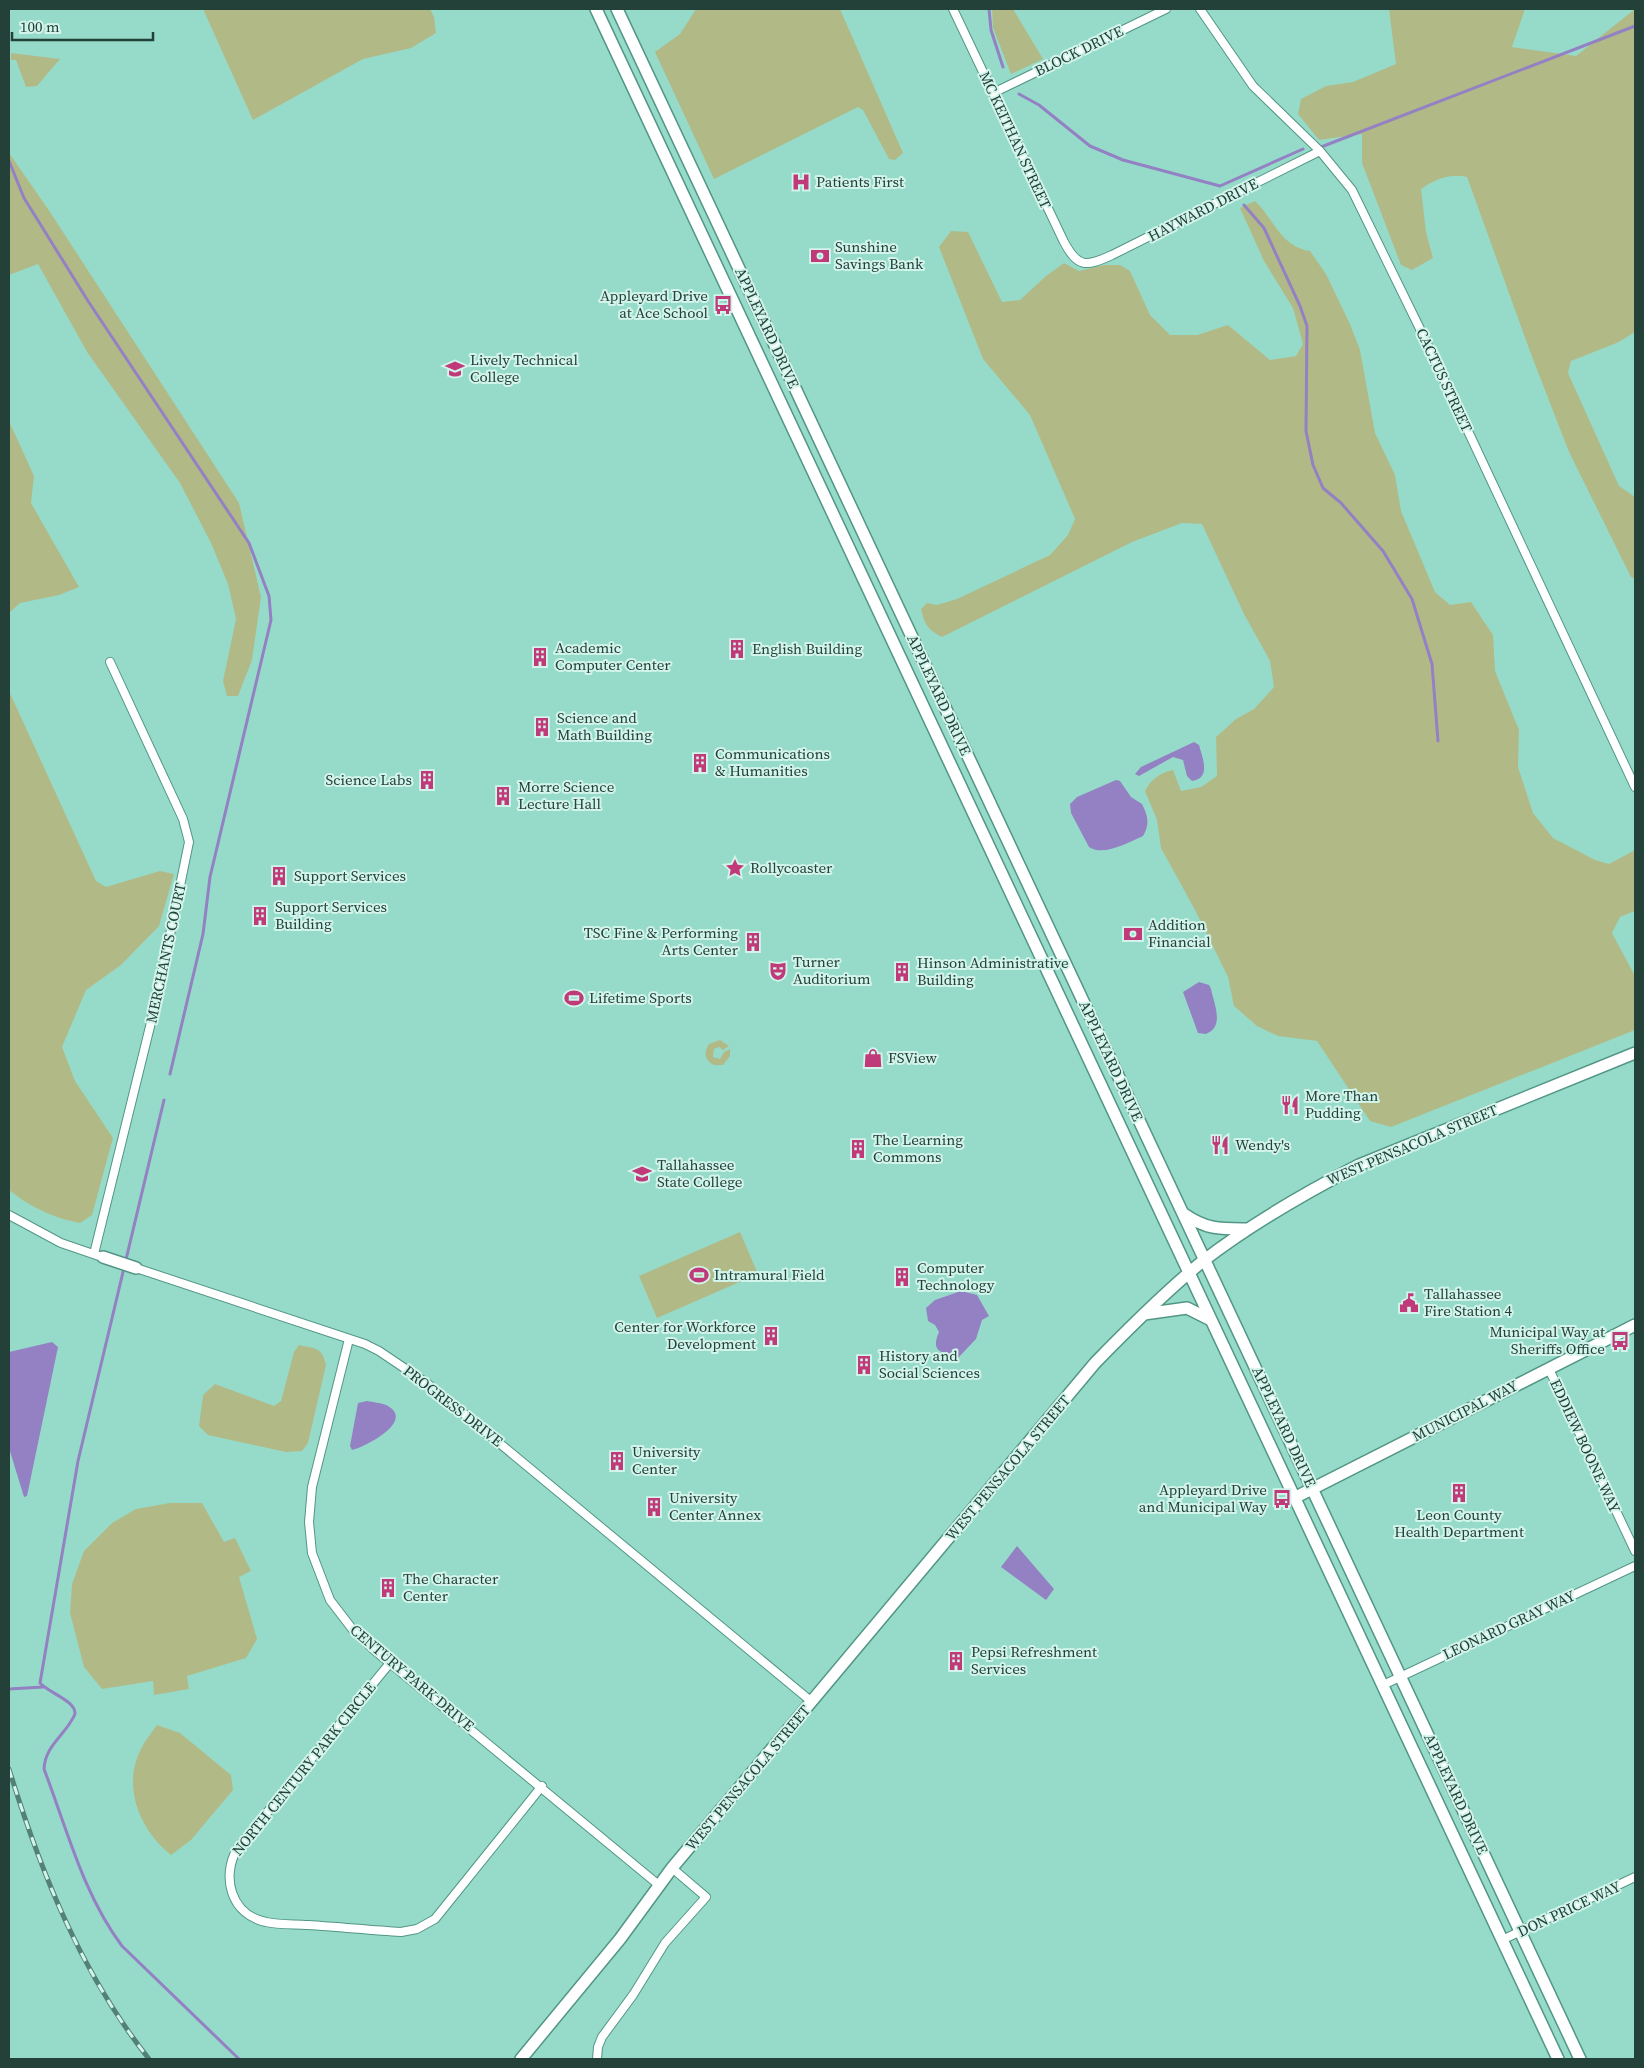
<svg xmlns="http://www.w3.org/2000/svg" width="1644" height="2068" font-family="'Source Serif 4',serif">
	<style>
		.green { fill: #b1ba87 }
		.water { fill: #9381c3 }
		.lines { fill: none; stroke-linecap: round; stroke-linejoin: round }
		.stream { stroke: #9381c3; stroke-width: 3 }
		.street-casing { stroke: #529685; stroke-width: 10 }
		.secondary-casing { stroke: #529685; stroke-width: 14 }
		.street { stroke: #fff; stroke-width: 8 }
		.secondary { stroke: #fff; stroke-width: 11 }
		.rail-casing { stroke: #538175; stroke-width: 5 }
		.rail { stroke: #d2f4ea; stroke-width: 3; stroke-dasharray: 9; stroke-linecap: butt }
		.labels { text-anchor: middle; stroke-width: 4; stroke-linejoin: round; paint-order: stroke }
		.street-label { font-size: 15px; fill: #234039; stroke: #d2f4ea }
		.poi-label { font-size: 15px; fill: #234039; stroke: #d2f4ea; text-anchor: start }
	</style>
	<rect width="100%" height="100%" fill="#96dbc9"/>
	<!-- green -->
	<path class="green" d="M 203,9 L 430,9 L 434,17 L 436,33 L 411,48 L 363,59 L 253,120 Z
		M 696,9 L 840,9 L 903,153 L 895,160 L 889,159 L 863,110 L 858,107 L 714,179 L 655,52 L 680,34 Z
		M 992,9 L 1013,9 L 1043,59 L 1011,74 L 993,28 Z
		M 1389,9 L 1525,9 L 1512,47 L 1576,56 L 1635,9 L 1635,332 L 1619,342 L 1571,361 L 1568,373 L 1619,486 L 1635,497 L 1635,579 L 1631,577 L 1569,452 L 1531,354 L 1467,177 C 1450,173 1436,179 1421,189 L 1426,232 L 1433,258 L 1412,270 L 1401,265 L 1362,163 L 1362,134 L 1319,140 L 1298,114 L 1301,99 L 1326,86 L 1353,82 L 1396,64 Z
		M 11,53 L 60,59 L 37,86 L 26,87 L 16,60 L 11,60 Z
		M 9,153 L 48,209 L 239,503 L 261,597 L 252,660 L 238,696 L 227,696 L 223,681 L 236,619 L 228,584 L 211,543 L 180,483 L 87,352 L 38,264 L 9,275 Z
		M 1255,201 C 1275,220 1280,246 1310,251 L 1326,274 L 1350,324 L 1360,350 L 1375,433 L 1395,475 L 1401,511 L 1435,592 L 1450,605 L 1471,602 L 1493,635 L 1495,671 L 1519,730 L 1518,767 L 1533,813 L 1553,838 L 1595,860 L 1609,864 L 1635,850 L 1635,911 L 1620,917 L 1612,933 L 1635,976 L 1635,1030 L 1391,1127 L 1370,1121 L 1317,1041 L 1278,1036 L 1257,1026 L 1234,1006 L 1228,977 L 1195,910 L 1161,848 L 1157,820 L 1145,791 C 1151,779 1160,773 1173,770 L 1181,791 L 1201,787 L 1217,776 L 1216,737 L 1236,719 L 1254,709 L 1274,687 L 1270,661 L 1244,614 L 1202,524 L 1182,523 L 1132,542 L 942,637 C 928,630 924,624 921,609 L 927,603 L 937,605 L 957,599 L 1050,555 L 1068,535 L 1075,519 L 1030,415 L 983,359 L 939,247 L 951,231 L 968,232 L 1002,302 L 1020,300 L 1046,276 L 1064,263 L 1079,271 L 1104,265 L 1120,265 L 1130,271 L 1150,315 L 1170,335 L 1197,335 L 1228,325 L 1270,360 L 1296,356 L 1303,344 L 1293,308 L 1264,261 L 1240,208 Z
		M 9,421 L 34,476 L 31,503 L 79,587 L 59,595 L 20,603 L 9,613 Z
		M 9,691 L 96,881 L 106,887 L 160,871 L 174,874 L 159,926 L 121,965 L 86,990 L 62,1047 L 75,1081 L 113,1138 L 92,1215 L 80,1223 C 53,1218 30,1207 9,1190 Z
		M 720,1040 L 729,1046 L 723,1050 L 719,1047 L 714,1049 L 713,1057 L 720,1059 L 724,1052 L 730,1049 L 730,1056 L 723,1065 L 714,1065 C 705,1061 703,1053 709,1044 Z
		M 740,1232 L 758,1274 L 657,1318 L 639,1276 Z
		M 299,1345 C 316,1349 322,1347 326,1365 L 308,1443 L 302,1451 L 286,1452 L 208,1435 L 199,1426 L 203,1395 L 215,1384 L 274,1406 L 281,1401 L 294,1352 Z
		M 170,1503 L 202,1503 L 224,1542 L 235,1538 L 251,1571 L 239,1577 L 257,1639 L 246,1658 L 187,1676 L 189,1689 L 154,1695 L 153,1681 L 102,1689 L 84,1667 L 70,1613 L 72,1584 L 84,1551 L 112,1523 L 136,1509 Z
		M 157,1725 L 180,1733 L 231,1775 L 233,1790 L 191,1840 L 171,1855 C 139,1829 121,1785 142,1747 C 146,1739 152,1732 157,1725 Z"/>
	<!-- water -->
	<path class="water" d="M 1194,742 L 1199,745 C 1202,757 1212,778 1192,781 L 1187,776 L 1183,760 L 1173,757 L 1139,776 L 1135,774 L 1141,767 Z
		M 1116,780 L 1120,781 L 1131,797 L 1142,804 C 1148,816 1150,824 1143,836 C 1129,842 1103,857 1089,847 L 1071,813 L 1070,804 L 1077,797 Z
		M 1199,982 L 1209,985 L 1211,989 C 1214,1004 1225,1027 1206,1034 L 1198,1033 L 1183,992 Z
		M 961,1291 L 977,1295 L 989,1316 L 982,1320 L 976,1339 L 957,1359 C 942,1351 930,1353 939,1332 L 935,1325 L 928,1321 L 926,1308 L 935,1300 Z
		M 52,1342 L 58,1347 L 27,1496 L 24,1497 L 9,1448 L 9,1352 Z
		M 367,1401 C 373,1402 381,1403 386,1405 C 417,1420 366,1447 352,1450 L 350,1446 L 358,1403 Z
		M 1017,1546 L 1054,1589 L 1046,1600 L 1001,1567 Z"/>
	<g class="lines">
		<!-- stream -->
		<path class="stream" d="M 989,9 L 991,30 L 1003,67
			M 1019,94 L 1039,105 L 1090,146 L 1123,160 L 1220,186 L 1303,149
			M 1321,147 L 1635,26
			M 9,161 L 24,198 L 88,301 L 249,543 L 269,596 L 271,620 L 210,877 L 203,934 L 170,1074
			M 1244,205 L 1264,228 L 1300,306 L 1307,326 L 1306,431 L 1313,465 L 1323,488 L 1341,503 L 1383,551 L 1412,599 L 1432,664 L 1438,741
			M 164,1100 L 78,1461 L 40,1683 C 49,1693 76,1701 75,1714 C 66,1735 45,1745 44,1769 C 67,1829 83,1894 122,1946 L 239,2059
			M 9,1689 L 43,1687"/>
		<!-- street casing -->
		<g class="street-casing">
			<path id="street" d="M 953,9 L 1064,242 C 1078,268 1086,267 1112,255 L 1320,151
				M 1200,9 L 1253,86 L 1320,151 L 1352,190 L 1422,333 L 1635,787
				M 993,93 L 1166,9
				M 9,1215 L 61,1243 L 99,1256
				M 94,1254 L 157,998 L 189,842 L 183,819 L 110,662
				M 136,1268 L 365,1344 L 379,1351 L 428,1384 L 812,1702
				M 349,1339 L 312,1487 L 309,1522 L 312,1553 L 330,1600 L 353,1630 L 374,1650 L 660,1886
				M 1549,1369 L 1635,1551
				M 390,1663 L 237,1849 C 221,1877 231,1915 266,1922 C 279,1925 294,1924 308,1925 C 339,1927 370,1930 401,1932 L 417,1929 L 435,1919 L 542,1786
				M 1383,1685 L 1635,1566
				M 1502,1940 L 1635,1877
				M 597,2059 L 598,2047 L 602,2037 L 633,1995 L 665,1943 L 706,1897 L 672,1868"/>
		</g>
		<!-- secondary casing -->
		<g class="secondary-casing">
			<path id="secondary" d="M 596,9 L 1558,2059
				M 617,9 L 1580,2059
				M 1184,1214 C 1207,1230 1221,1229 1248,1229
				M 103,1257 L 136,1268
				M 1144,1314 L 1187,1308 L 1211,1320
				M 1294,1498 L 1635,1325
				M 521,2059 L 620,1939 L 672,1868 L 1095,1363 C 1130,1327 1165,1292 1203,1261 C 1252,1223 1305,1193 1359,1165 L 1635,1053"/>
		</g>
		<!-- street -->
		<use href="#street" class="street"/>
		<!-- secondary -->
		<use href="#secondary" class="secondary"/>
		<!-- rail casing -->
		<g class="rail-casing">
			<path id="rail" d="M 9,1769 C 41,1873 81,1973 149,2059"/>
		</g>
		<!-- rail -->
		<use href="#rail" class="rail"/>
	</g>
	<!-- icons -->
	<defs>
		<g id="hospital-bare" transform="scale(1.5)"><path d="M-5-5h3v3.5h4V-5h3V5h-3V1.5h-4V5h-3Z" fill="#c03978" stroke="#d2f4ea" stroke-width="2.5" paint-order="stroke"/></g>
		<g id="bank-bare" transform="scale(1.5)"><path d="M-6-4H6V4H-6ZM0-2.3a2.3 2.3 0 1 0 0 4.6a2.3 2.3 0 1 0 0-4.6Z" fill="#c03978" stroke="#d2f4ea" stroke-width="2.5" paint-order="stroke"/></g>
		<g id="bus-bare" transform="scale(1.5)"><path d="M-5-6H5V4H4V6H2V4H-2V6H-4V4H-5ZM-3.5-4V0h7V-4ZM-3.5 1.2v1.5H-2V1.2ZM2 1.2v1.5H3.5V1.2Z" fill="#c03978" stroke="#d2f4ea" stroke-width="2.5" paint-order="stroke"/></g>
		<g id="university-bare" transform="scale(1.5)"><path d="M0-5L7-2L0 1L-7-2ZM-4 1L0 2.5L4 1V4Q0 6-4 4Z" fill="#c03978" stroke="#d2f4ea" stroke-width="2.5" paint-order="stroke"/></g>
		<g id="building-bare" transform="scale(1.5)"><path d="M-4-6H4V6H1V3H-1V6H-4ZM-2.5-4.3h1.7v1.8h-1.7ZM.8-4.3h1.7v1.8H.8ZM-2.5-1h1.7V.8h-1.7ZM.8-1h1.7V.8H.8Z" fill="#c03978" stroke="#d2f4ea" stroke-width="2.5" paint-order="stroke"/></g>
		<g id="sight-bare" transform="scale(1.5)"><path d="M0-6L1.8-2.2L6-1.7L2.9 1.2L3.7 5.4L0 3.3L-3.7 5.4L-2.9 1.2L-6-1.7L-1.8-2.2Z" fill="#c03978" stroke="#d2f4ea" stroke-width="2.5" paint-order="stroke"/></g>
		<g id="theatre-bare" transform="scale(1.5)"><path d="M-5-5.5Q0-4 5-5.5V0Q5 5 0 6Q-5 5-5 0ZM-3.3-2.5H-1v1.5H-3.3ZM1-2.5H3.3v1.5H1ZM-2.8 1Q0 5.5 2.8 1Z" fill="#c03978" stroke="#d2f4ea" stroke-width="2.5" paint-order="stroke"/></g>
		<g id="stadium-bare" transform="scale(1.5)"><path d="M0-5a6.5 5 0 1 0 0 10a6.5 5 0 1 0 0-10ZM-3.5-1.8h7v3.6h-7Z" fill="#c03978" stroke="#d2f4ea" stroke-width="2.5" paint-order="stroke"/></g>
		<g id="shop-bare" transform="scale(1.5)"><path d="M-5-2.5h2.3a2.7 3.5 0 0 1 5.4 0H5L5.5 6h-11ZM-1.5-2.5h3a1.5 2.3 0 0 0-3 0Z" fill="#c03978" stroke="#d2f4ea" stroke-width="2.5" paint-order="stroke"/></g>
		<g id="restaurant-bare" transform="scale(1.5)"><path d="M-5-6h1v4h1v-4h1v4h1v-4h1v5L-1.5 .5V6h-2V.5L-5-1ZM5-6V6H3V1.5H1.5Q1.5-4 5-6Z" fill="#c03978" stroke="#d2f4ea" stroke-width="2.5" paint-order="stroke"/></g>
		<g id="civic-bare" transform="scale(1.5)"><path d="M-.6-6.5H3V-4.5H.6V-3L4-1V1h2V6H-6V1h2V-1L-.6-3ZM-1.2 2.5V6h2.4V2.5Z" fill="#c03978" stroke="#d2f4ea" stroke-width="2.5" paint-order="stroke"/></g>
	</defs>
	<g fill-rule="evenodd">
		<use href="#hospital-bare" x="801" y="182"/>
		<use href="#bank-bare" x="820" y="256"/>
		<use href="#bus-bare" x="723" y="305"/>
		<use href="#university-bare" x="455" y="369"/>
		<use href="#building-bare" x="737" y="649"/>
		<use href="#building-bare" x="540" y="657"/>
		<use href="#building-bare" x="542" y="727"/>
		<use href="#building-bare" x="700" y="763"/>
		<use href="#building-bare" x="427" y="780"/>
		<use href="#building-bare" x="503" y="796"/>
		<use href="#sight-bare" x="735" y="868"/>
		<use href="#building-bare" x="279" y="876"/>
		<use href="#building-bare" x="260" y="916"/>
		<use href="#bank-bare" x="1133" y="934"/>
		<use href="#building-bare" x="753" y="942"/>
		<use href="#theatre-bare" x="778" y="971"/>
		<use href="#building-bare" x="902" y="972"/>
		<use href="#stadium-bare" x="574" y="998"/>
		<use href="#shop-bare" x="873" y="1058"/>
		<use href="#restaurant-bare" x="1290" y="1105"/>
		<use href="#restaurant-bare" x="1220" y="1145"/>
		<use href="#building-bare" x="858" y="1149"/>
		<use href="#university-bare" x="642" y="1174"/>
		<use href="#stadium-bare" x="699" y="1275"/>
		<use href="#building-bare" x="902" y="1277"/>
		<use href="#civic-bare" x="1409" y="1303"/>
		<use href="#building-bare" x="771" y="1336"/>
		<use href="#bus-bare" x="1620" y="1341"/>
		<use href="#building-bare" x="864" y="1365"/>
		<use href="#building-bare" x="617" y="1461"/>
		<use href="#building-bare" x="1459" y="1493"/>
		<use href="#bus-bare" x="1282" y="1499"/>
		<use href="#building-bare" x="654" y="1507"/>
		<use href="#building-bare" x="388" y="1588"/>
		<use href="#building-bare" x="956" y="1661"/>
	</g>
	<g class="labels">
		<!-- street labels -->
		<g class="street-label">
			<text transform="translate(1079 51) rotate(-26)" y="5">BLOCK DRIVE</text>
			<text transform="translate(1015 140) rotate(65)" y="5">MC KEITHAN STREET</text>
			<text transform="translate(1203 210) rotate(-27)" y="5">HAYWARD DRIVE</text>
			<text transform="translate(767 328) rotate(65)" y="5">APPLEYARD DRIVE</text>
			<text transform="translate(1444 380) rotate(65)" y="5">CACTUS STREET</text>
			<text transform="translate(939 695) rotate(65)" y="5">APPLEYARD DRIVE</text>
			<text transform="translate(166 953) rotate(-78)" y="5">MERCHANTS COURT</text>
			<text transform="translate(1111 1061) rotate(65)" y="5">APPLEYARD DRIVE</text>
			<text transform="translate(1412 1145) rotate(-23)" y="5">WEST PENSACOLA STREET</text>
			<text transform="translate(453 1406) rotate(38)" y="5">PROGRESS DRIVE</text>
			<text transform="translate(1465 1411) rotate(-27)" y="5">MUNICIPAL WAY</text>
			<text transform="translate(1284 1427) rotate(65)" y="5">APPLEYARD DRIVE</text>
			<text transform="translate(1585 1446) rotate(65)" y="5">EDDIEW BOONE WAY</text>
			<text transform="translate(1008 1468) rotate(-50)" y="5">WEST PENSACOLA STREET</text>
			<text transform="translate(1509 1625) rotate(-25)" y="5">LEONARD GRAY WAY</text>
			<text transform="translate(412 1678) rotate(40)" y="5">CENTURY PARK DRIVE</text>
			<text transform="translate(304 1769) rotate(-51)" y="5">NORTH CENTURY PARK CIRCLE</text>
			<text transform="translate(748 1778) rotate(-50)" y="5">WEST PENSACOLA STREET</text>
			<text transform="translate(1456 1794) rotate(65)" y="5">APPLEYARD DRIVE</text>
			<text transform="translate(1569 1909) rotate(-25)" y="5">DON PRICE WAY</text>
		</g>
		<!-- poi labels -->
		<g class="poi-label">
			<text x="816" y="187">Patients First</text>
			<text x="835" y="252">Sunshine<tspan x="835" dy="17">Savings Bank</tspan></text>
			<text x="708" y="301" text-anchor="end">Appleyard Drive<tspan x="708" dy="17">at Ace School</tspan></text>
			<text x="470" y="365">Lively Technical<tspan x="470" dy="17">College</tspan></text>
			<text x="555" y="653">Academic<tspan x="555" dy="17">Computer Center</tspan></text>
			<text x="752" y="654">English Building</text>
			<text x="557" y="723">Science and<tspan x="557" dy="17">Math Building</tspan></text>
			<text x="715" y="759">Communications<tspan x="715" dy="17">&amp; Humanities</tspan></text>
			<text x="412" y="785" text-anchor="end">Science Labs</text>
			<text x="518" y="792">Morre Science<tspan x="518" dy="17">Lecture Hall</tspan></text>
			<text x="750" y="873">Rollycoaster</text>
			<text x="294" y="881">Support Services</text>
			<text x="275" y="912">Support Services<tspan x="275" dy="17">Building</tspan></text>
			<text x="1148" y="930">Addition<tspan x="1148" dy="17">Financial</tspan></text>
			<text x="738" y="938" text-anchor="end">TSC Fine &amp; Performing<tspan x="738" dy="17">Arts Center</tspan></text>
			<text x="793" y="967">Turner<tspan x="793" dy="17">Auditorium</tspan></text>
			<text x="917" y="968">Hinson Administrative<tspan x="917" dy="17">Building</tspan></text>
			<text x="589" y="1003">Lifetime Sports</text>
			<text x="888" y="1063">FSView</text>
			<text x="1305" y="1101">More Than<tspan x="1305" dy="17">Pudding</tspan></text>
			<text x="873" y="1145">The Learning<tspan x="873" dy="17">Commons</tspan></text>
			<text x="1235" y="1150">Wendy's</text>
			<text x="657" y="1170">Tallahassee<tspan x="657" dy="17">State College</tspan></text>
			<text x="917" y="1273">Computer<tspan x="917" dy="17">Technology</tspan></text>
			<text x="714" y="1280">Intramural Field</text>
			<text x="1424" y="1299">Tallahassee<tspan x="1424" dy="17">Fire Station 4</tspan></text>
			<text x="756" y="1332" text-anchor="end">Center for Workforce<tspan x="756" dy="17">Development</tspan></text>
			<text x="1605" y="1337" text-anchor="end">Municipal Way at<tspan x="1605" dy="17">Sheriffs Office</tspan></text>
			<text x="879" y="1361">History and<tspan x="879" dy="17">Social Sciences</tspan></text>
			<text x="632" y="1457">University<tspan x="632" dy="17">Center</tspan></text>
			<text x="1267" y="1495" text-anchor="end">Appleyard Drive<tspan x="1267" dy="17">and Municipal Way</tspan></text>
			<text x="669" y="1503">University<tspan x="669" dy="17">Center Annex</tspan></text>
			<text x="1459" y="1520" text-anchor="middle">Leon County<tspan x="1459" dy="17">Health Department</tspan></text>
			<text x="403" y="1584">The Character<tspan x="403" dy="17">Center</tspan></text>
			<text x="971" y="1657">Pepsi Refreshment<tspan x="971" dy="17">Services</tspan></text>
		</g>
	</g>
	<!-- border -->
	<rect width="1644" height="2068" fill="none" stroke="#234039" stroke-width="20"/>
	<!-- scale -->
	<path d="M12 32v8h141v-8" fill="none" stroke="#234039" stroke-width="2.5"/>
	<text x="20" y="32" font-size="15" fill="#234039" stroke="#d2f4ea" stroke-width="4" paint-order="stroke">100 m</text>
</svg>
